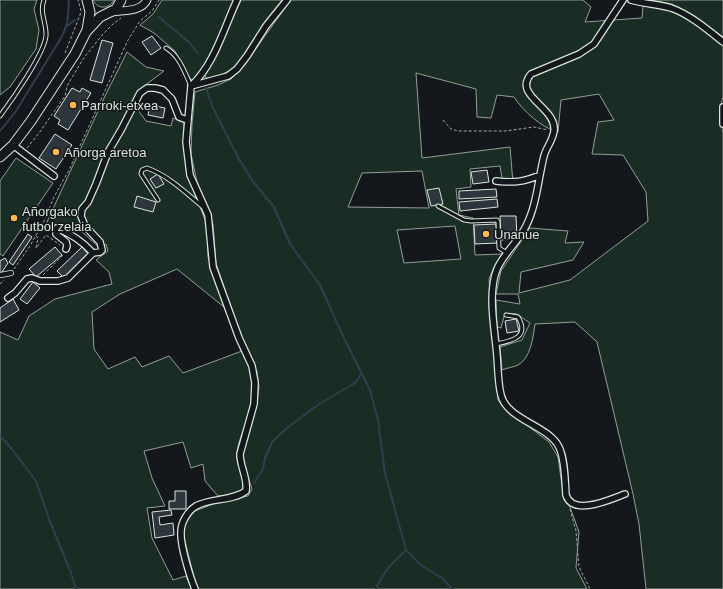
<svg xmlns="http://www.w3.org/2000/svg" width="723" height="589" font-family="Arial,sans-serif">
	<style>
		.green { fill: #1a2d24; stroke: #939e99; fill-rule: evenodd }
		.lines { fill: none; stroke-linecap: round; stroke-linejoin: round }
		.stream { stroke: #2f3f4d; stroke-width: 2 }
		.building { fill: #2c363c; stroke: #d8e6dc }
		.service-casing { stroke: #d8e6dc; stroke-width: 5 }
		.pedestrian-casing { stroke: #d8e6dc; stroke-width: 6 }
		.minor-casing { stroke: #d8e6dc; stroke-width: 8 }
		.tertiary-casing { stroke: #d8e6dc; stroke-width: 9 }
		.primary-casing { stroke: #d8e6dc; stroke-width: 11 }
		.path { stroke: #9da8a2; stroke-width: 1; stroke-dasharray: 3 2; stroke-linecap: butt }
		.service { stroke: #14181c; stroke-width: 3 }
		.pedestrian { stroke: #14181c; stroke-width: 4.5 }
		.minor { stroke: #14181c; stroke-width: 5.5 }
		.tertiary { stroke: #14181c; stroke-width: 7 }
		.primary { stroke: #14181c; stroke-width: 9 }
		.poi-dot { fill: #ffb74d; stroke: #14181c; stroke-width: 1.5 }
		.labels { text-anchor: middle; stroke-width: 3; stroke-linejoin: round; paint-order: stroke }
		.poi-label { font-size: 13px; fill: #d8e6dc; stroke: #14181c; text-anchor: start }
	</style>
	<rect width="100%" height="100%" fill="#14181c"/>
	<!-- green -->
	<path class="green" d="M 0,0 L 37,0 L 34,9 L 39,30 L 36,49 L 10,87 L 0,95 Z
		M 93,0 L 114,0 C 109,9 98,10 93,0 Z
		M 162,0 L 234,0 L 212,52 L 194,80 L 190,79 L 175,51 L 154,33 L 140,25 L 153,14 Z
		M 241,0 L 282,0 L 266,20 L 236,67 L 219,76 L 209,79 L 205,77 L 205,73 L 213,62 Z
		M 291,0 L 583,0 L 591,7 L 585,22 L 642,18 L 643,6 C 652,7 663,8 671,11 C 690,18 709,32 723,46 L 723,97 C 719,110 720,121 723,133 L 723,589 L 646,589 L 639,524 L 633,494 L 597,342 L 575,322 L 535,324 C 533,337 531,358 518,365 C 514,367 507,368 502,370 L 500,347 L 522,340 L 530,323 L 517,314 L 505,313 L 501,328 L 497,327 L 496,300 L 520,304 L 518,294 L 496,294 L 501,271 L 530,228 L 568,231 L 565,243 L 584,242 L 573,260 L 521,272 L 519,293 L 570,280 L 648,221 L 646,192 L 623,155 L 592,154 L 598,122 L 614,120 L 599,94 L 561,100 L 558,132 C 542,128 523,111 514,97 L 497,95 L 491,118 L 477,117 L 476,89 L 416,73 L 422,158 L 510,147 L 513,183 L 503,184 L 500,166 L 470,169 L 471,187 L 456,189 L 459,215 L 473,218 L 475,255 L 503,254 L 495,265 L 489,279 L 498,400 L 504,408 L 549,442 L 558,457 L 564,500 L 570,507 L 579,532 L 576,568 L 587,589 L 197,589 L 183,533 L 186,520 L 195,511 L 221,501 L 248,496 L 252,489 L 242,458 L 256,408 L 259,387 L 257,372 L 241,337 L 216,263 L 213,224 L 208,207 L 197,182 L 191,154 L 192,124 L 195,92 L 218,85 L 231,79 L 244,66 L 267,33 ZM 422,171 L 429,208 L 348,207 L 362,173 ZM 455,226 L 461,259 L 404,263 L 397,230 Z
		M 650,0 L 723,0 L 723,37 L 695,16 L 672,4 Z
		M 127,52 L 146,67 L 164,71 L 139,90 L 131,104 L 138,110 L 146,121 L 171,126 L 173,118 L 184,122 L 184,150 L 188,176 L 207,225 L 208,257 L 224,307 L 177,269 L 120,294 L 92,312 L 94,349 L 108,369 L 135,357 L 142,367 L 169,356 L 183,373 L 242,351 C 245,357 249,364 251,371 C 256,387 250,409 245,425 C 242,434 238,443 237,452 C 235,463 246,479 243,487 C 240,496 226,495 218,496 L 205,481 L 203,464 L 191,468 L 183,442 L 144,451 L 152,478 L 165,506 L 147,508 L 152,538 L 173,580 L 186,576 L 192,589 L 0,589 L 0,332 L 18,340 L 29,316 L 55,299 L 112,284 L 109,272 L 96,260 L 108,251 L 106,244 L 100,248 L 82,232 L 60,225 L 46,224 L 105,96 Z
		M 16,158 L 53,183 L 3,256 L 0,254 L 0,181 Z"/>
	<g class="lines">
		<!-- stream -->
		<path class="stream" d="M 159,17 L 190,43 L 198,54
			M 67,26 L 75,20
			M 206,88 L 213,108 L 240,161 L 254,183 L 274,207 L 290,244 L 320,285 L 342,334 L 370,390 L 378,420 L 385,473 L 406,550 L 421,565 L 442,578 L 452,589
			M 0,131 L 16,111 L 61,38 C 69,23 68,17 69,0
			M 0,436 L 12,449 L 36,481 L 49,519 L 71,573 L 76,589
			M 254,483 L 263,469 L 265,458 L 272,442 L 287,428 L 319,404 L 355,383 L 362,373
			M 376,589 C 383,572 393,562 406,550"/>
	</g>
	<!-- building -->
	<path class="building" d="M 152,36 L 161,48 L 151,55 L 142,42 Z
		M 102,40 L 113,43 L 102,83 L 90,80 Z
		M 72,88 L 80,92 L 82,88 L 91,93 L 68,130 L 58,124 L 60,120 L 54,116 Z
		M 150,105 L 165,108 L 163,118 L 148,115 Z
		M 55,134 L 72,145 L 56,169 L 39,158 Z
		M 487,170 L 489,182 L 473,184 L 471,172 Z
		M 158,174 L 164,184 L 156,188 L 150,179 Z
		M 439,188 L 443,204 L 431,206 L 427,190 Z
		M 496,189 L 497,197 L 459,199 L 459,191 Z
		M 137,196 L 156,202 L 153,212 L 134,207 Z
		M 497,199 L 498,207 L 460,211 L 459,202 Z
		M 500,216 L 516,216 L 517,237 L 514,239 L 501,240 Z
		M 496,224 L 497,243 L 475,244 L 474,225 Z
		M 28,234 L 32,237 L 13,265 L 9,262 Z
		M 55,247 L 62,255 L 36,277 L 29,269 Z
		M 82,247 L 89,255 L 64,278 L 57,271 Z
		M 5,258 L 8,263 L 2,272 L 0,273 L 0,261 Z
		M 33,282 L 40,288 L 27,304 L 20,299 Z
		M 13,299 L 19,310 L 0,322 L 0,308 Z
		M 516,319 L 519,331 L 507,333 L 505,321 Z
		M 175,491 L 186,491 L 186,509 L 169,509 L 169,501 L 175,501 Z
		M 171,510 L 172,515 L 159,517 L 160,525 L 173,523 L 174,535 L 155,538 L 152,512 Z"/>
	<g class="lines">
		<!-- service casing -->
		<g class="service-casing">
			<path id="service" d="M 166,48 C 179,55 185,73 191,86
				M 0,116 C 12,100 44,54 46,36 C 47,24 39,12 44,0
				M 158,200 L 141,174 L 142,170 L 147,168 C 169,176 185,192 203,207
				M 438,206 L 464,220 L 471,221 L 497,220 L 498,222 L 499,248 L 507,253
				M 496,344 C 512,341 530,337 518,317 L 506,315"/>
		</g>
		<!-- pedestrian casing -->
		<g class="pedestrian-casing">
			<path id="pedestrian" d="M 1,275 L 11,273"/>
		</g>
		<!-- minor casing -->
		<g class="minor-casing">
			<path id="minor" d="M 623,0 L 594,44 L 579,54 L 531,74 C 512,96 557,107 554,131 C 553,140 546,148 544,156 C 538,180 537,204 526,226 C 518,242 504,253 497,269 C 487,294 495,330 497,356 C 498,369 498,383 501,395 C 507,420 548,425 559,447 C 565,459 565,481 566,495 C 573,517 611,499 625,494
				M 631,0 C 644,4 658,4 671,8 C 689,14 708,30 723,42
				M 191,86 L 186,142 L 190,175 L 208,215 L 213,267 L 239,338 L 252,366 L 255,383 L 254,404 L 240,454 C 240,467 248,478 246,491 C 233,501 210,498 196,506 C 188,511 181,522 181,532 C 180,545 190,577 195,589
				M 191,86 L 228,76 L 237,69 L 247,56 L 266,26 L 287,0
				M 191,86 C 214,65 224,28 237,0
				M 723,107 L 723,124
				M 13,145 L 54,176
				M 496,181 C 514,183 524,182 540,175
				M 66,249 L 67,246 L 66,242 L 56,234 L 57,228 C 72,235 81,240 93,253 L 100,252 L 102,250 L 100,242 L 85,226 L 81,216 L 82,209 L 88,202 L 96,184 L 108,152 L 121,130 L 140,93 L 147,88 L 155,88 L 163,90 L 172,99 L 179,117 L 187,120
				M 8,298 L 15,293 L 27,279 L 32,278 L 40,281 L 58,281 L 68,278 L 93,253"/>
		</g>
		<!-- tertiary casing -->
		<g class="tertiary-casing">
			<path id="tertiary" d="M 112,12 C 124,10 141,12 147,0"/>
		</g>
		<!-- primary casing -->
		<g class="primary-casing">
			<path id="primary" d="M 87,30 L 90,12 L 87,0
				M 0,157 L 13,145 L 31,121 L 75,54 L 86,32 L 100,17 L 116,9 L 121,0"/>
		</g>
		<!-- path -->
		<path class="path" d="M 65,53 L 80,15 L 81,11 L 78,0
			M 443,120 L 451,129 L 458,131 L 505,131 L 534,127 L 548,130
			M 27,148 L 39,133 L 65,96 L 67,86 L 83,59 L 103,34 L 113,24 L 121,18
			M 36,236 L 38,238 L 36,248 L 46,235 L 60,245
			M 14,269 L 30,246 L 44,221 L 54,197 L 69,170 L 128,40 L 140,21 L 152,11 L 159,0
			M 43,275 L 63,255
			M 0,284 L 4,280
			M 570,509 L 576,531 L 579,567 L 590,589"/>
		<!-- service -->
		<use href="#service" class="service"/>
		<!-- pedestrian -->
		<use href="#pedestrian" class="pedestrian"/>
		<!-- minor -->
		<use href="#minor" class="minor"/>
		<!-- tertiary -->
		<use href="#tertiary" class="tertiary"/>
		<!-- primary -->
		<use href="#primary" class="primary"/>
	</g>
	<!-- markers -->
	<g class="poi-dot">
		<circle cx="73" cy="105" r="4"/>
		<circle cx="56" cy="152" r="4"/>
		<circle cx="14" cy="218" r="4"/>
		<circle cx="486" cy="234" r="4"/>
	</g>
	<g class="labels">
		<!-- poi labels -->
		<g class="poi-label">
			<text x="81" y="110">Parroki-etxea</text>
			<text x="64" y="157">Añorga aretoa</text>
			<text x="22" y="216">Añorgako<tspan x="22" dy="15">futbol zelaia</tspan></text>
			<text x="494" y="239">Unanue</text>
		</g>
	</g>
</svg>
